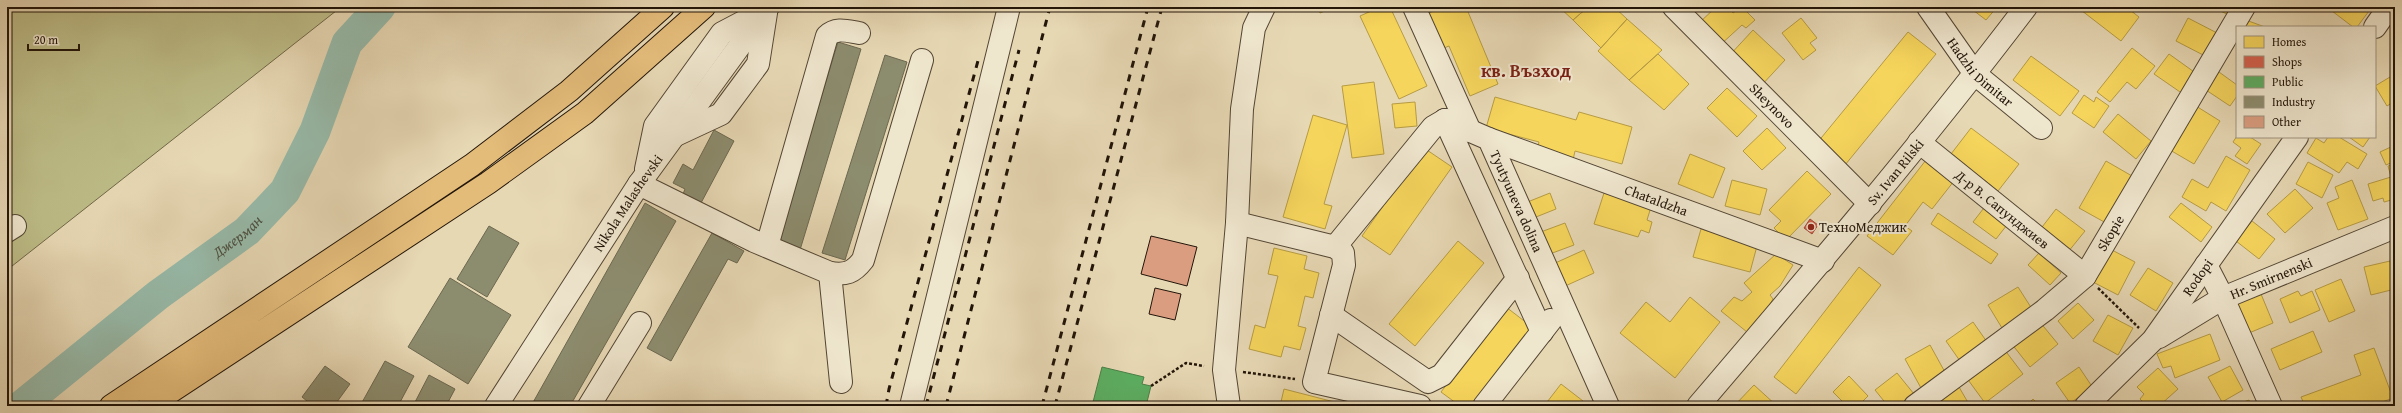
<svg xmlns="http://www.w3.org/2000/svg" width="2402" height="413" font-family="'Gentium Book Plus',serif">
	<style>
		.green { fill: #bdbc87; stroke: #706848 }
		.homes { fill: #f6d55c; stroke: #b69b43 }
		.shops { fill: #d6604d; stroke: #a04a39 }
		.public { fill: #5aae61; stroke: #498047 }
		.industry { fill: #8c8c6e; stroke: #6c6850 }
		.lines { fill: none; stroke-linecap: round; stroke-linejoin: round }
		.river { stroke: #97baa9; stroke-width: 31 }
		.building { fill: #db9d80; stroke: #221509 }
		.minor-casing { stroke: #534634; stroke-width: 24 }
		.major-casing { stroke: #221509; stroke-width: 24 }
		.path { stroke: #221509; stroke-width: 2.5; stroke-dasharray: 3 2; stroke-linecap: butt }
		.minor { stroke: #efe6ce; stroke-width: 22 }
		.major { stroke: #e4bc7a; stroke-width: 22 }
		.rail { stroke: #221509; stroke-width: 3; stroke-dasharray: 7 7; stroke-linecap: butt }
		.poi-dot { fill: #8f2418; stroke: #efe6ce; stroke-width: 1.5 }
		.labels { text-anchor: middle; stroke-width: 4; stroke-linejoin: round; paint-order: stroke }
		.street-label { font-size: 14px; fill: #221509; stroke: #efe6ce }
		.poi-label { font-size: 14px; fill: #221509; stroke: #efe6ce; text-anchor: start }
		.water-label { font-size: 15px; font-style: italic; fill: #4b4f41; stroke: #efe6ce }
		.district-label { font-size: 18px; font-weight: bold; fill: #7a1f14; stroke: #efe6ce }
	</style>
	<rect width="100%" height="100%" fill="#e7d8b4"/>
	<filter id="stains"><feTurbulence type="fractalNoise" baseFrequency=".005" numOctaves="4"/><feColorMatrix values="0 0 0 0 .2 0 0 0 0 .09 0 0 0 0 .02 0 0 0 .5 -.17"/></filter>
	<radialGradient id="worn" r=".72"><stop offset=".6" stop-color="#630" stop-opacity="0"/><stop offset="1" stop-color="#630" stop-opacity=".3"/></radialGradient>
	<!-- green -->
	<path class="green" d="M 7,7 L 341,7 L 7,270 Z"/>
	<!-- homes -->
	<path class="homes" d="M 1318,7 L 1334,7 L 1320,13 Z
		M 1380,7 L 1390,7 L 1427,86 L 1399,99 L 1360,16 Z
		M 1432,7 L 1466,7 L 1498,84 L 1470,96 L 1449,46 L 1444,48 L 1429,13 L 1434,11 Z
		M 1559,7 L 1588,7 L 1573,20 Z
		M 1588,7 L 1614,7 L 1627,19 L 1601,48 L 1573,20 Z
		M 1716,7 L 1727,7 L 1733,13 L 1742,7 L 1755,20 L 1746,28 L 1742,25 L 1719,46 L 1698,24 Z
		M 1969,7 L 1997,7 L 1986,20 Z
		M 2077,7 L 2126,7 L 2139,17 L 2121,41 Z
		M 2212,7 L 2235,7 L 2231,16 Z
		M 2335,7 L 2372,7 L 2357,27 L 2353,27 L 2332,11 Z
		M 1801,18 L 1817,38 L 1810,43 L 1816,50 L 1803,60 L 1782,33 Z
		M 2188,18 L 2219,34 L 2207,57 L 2176,41 Z
		M 1627,19 L 1662,50 L 1629,80 L 1598,51 Z
		M 2243,19 L 2265,27 L 2240,27 Z
		M 1753,30 L 1785,60 L 1760,87 L 1728,57 Z
		M 1908,32 L 1936,54 L 1845,165 L 1817,143 Z
		M 2132,48 L 2155,66 L 2136,89 L 2127,82 L 2110,102 L 2097,92 Z
		M 1658,54 L 1689,84 L 1664,110 L 1629,80 Z
		M 2169,54 L 2197,74 L 2183,94 L 2154,74 Z
		M 2031,56 L 2079,91 L 2060,116 L 2013,80 Z
		M 2219,72 L 2237,85 L 2237,96 L 2230,106 L 2206,90 Z
		M 2395,74 L 2395,101 L 2387,106 L 2375,86 Z
		M 1374,82 L 1384,154 L 1352,158 L 1342,86 Z
		M 1727,88 L 1757,116 L 1737,137 L 1707,108 Z
		M 2084,95 L 2094,102 L 2096,97 L 2109,106 L 2094,128 L 2072,113 Z
		M 1495,97 L 1576,120 L 1579,112 L 1632,127 L 1622,164 L 1575,151 L 1573,160 L 1537,150 L 1539,142 L 1486,128 Z
		M 1415,102 L 1417,126 L 1395,128 L 1392,104 Z
		M 2196,106 L 2220,121 L 2194,164 L 2170,150 Z
		M 2118,114 L 2151,141 L 2136,159 L 2103,132 Z
		M 1313,115 L 1347,125 L 1324,204 L 1332,206 L 1325,229 L 1283,217 Z
		M 1767,128 L 1786,148 L 1762,170 L 1743,151 Z
		M 1971,128 L 2019,164 L 1998,191 L 1951,154 Z
		M 2237,136 L 2250,137 L 2261,144 L 2247,164 L 2235,156 L 2241,148 L 2233,142 Z
		M 2328,137 L 2339,137 L 2367,154 L 2358,169 L 2347,162 L 2339,173 L 2307,153 L 2316,138 L 2324,143 Z
		M 2349,137 L 2370,137 L 2363,147 Z
		M 2393,146 L 2395,161 L 2386,165 L 2380,152 Z
		M 1424,148 L 1452,167 L 1390,255 L 1362,236 Z
		M 1690,154 L 1725,168 L 1713,198 L 1678,184 Z
		M 2226,156 L 2250,170 L 2226,211 L 2211,202 L 2206,211 L 2182,197 L 2192,179 L 2208,188 Z
		M 1926,160 L 1954,181 L 1932,209 L 1923,202 L 1905,226 L 1912,231 L 1893,255 L 1867,236 Z
		M 2106,161 L 2132,176 L 2106,223 L 2079,208 Z
		M 2308,162 L 2333,175 L 2322,198 L 2296,184 Z
		M 2395,164 L 2395,199 L 2384,202 L 2383,198 L 2373,201 L 2368,184 L 2391,177 L 2388,166 Z
		M 1807,171 L 1831,194 L 1786,240 L 1774,228 L 1781,221 L 1769,210 Z
		M 1732,180 L 1767,189 L 1760,215 L 1725,206 Z
		M 2352,180 L 2368,219 L 2338,230 L 2327,203 L 2339,198 L 2335,187 Z
		M 2295,189 L 2313,208 L 2285,233 L 2267,214 Z
		M 1550,193 L 1556,209 L 1531,219 L 1525,203 Z
		M 1604,193 L 1651,207 L 1647,220 L 1652,222 L 1649,233 L 1641,230 L 1638,237 L 1594,224 Z
		M 2181,203 L 2212,227 L 2201,242 L 2169,217 Z
		M 1987,204 L 2010,221 L 1996,239 L 1973,222 Z
		M 2056,209 L 2085,231 L 2068,252 L 2039,231 Z
		M 1938,213 L 1998,254 L 1991,264 L 1931,224 Z
		M 2252,221 L 2275,239 L 2259,259 L 2236,241 Z
		M 1565,223 L 1574,245 L 1547,255 L 1538,233 Z
		M 1701,229 L 1757,246 L 1750,272 L 1693,257 Z
		M 1458,241 L 1484,263 L 1415,346 L 1389,324 Z
		M 1274,248 L 1307,256 L 1304,269 L 1319,273 L 1313,298 L 1305,296 L 1298,326 L 1306,328 L 1300,350 L 1284,346 L 1281,357 L 1249,349 L 1255,325 L 1265,328 L 1278,276 L 1268,274 Z
		M 2110,249 L 2135,262 L 2118,295 L 2093,282 Z
		M 1584,250 L 1594,273 L 1563,287 L 1553,264 Z
		M 2039,253 L 2061,273 L 2050,285 L 2028,265 Z
		M 1776,254 L 1793,265 L 1780,286 L 1770,295 L 1773,299 L 1760,321 L 1747,332 L 1721,311 L 1734,297 L 1742,301 L 1752,292 L 1744,283 Z
		M 2390,261 L 2395,289 L 2371,295 L 2364,267 Z
		M 1859,267 L 1881,285 L 1796,394 L 1774,377 Z
		M 2148,268 L 2173,283 L 2156,311 L 2130,295 Z
		M 2341,279 L 2355,311 L 2329,322 L 2315,290 Z
		M 2018,287 L 2032,309 L 2002,328 L 1988,305 Z
		M 2298,291 L 2301,296 L 2312,291 L 2320,310 L 2290,323 L 2280,299 Z
		M 2261,294 L 2273,323 L 2249,333 L 2237,303 Z
		M 1690,297 L 1720,322 L 1675,378 L 1620,333 L 1646,302 L 1670,322 Z
		M 2078,303 L 2094,320 L 2073,339 L 2058,321 Z
		M 1506,307 L 1532,327 L 1471,406 L 1460,406 L 1441,392 Z
		M 2108,315 L 2133,328 L 2118,355 L 2093,341 Z
		M 2039,321 L 2058,344 L 2030,367 L 2011,343 Z
		M 1973,322 L 1987,342 L 1960,361 L 1946,341 Z
		M 2313,331 L 2322,352 L 2280,370 L 2271,349 Z
		M 2210,334 L 2220,360 L 2175,378 L 2171,366 L 2163,368 L 2157,354 Z
		M 1930,345 L 1946,374 L 1921,388 L 1905,359 Z
		M 2374,348 L 2393,398 L 2371,406 L 2305,406 L 2301,397 L 2361,375 L 2354,355 Z
		M 2004,349 L 2023,374 L 1985,403 L 1966,377 Z
		M 2230,366 L 2243,390 L 2222,402 L 2208,377 Z
		M 2079,367 L 2093,388 L 2070,403 L 2056,383 Z
		M 2158,368 L 2178,389 L 2159,406 L 2147,406 L 2140,399 L 2144,394 L 2137,387 Z
		M 1897,373 L 1914,394 L 1900,406 L 1888,406 L 1875,390 Z
		M 1849,376 L 1868,396 L 1858,406 L 1847,406 L 1833,392 Z
		M 1561,384 L 1583,401 L 1579,406 L 1544,406 Z
		M 1754,385 L 1777,406 L 1734,406 Z
		M 1959,387 L 1970,406 L 1927,406 Z
		M 1284,389 L 1350,406 L 1280,406 Z
		M 2033,399 L 2040,406 L 2026,406 Z
		M 2249,400 L 2251,406 L 2233,406 Z"/>
	<!-- shops -->
	<path class="shops" d="M 1810,219 L 1818,225 L 1812,234 L 1804,228 Z"/>
	<!-- public -->
	<path class="public" d="M 1102,367 L 1144,377 L 1142,384 L 1151,386 L 1146,406 L 1092,406 Z"/>
	<!-- industry -->
	<path class="industry" d="M 838,42 L 861,49 L 800,250 L 777,243 Z
		M 885,55 L 907,62 L 845,260 L 822,253 Z
		M 714,130 L 734,141 L 701,203 L 683,194 L 685,189 L 673,183 L 683,164 L 693,170 Z
		M 645,203 L 676,221 L 570,406 L 531,406 Z
		M 489,226 L 519,243 L 487,297 L 457,279 Z
		M 712,233 L 744,251 L 737,263 L 728,259 L 671,361 L 647,348 Z
		M 450,278 L 511,315 L 468,384 L 408,347 Z
		M 385,361 L 414,376 L 398,406 L 360,406 Z
		M 325,366 L 350,384 L 334,406 L 313,406 L 302,397 Z
		M 429,375 L 455,389 L 446,406 L 413,406 Z"/>
	<g class="lines">
		<!-- river -->
		<path class="river" id="s1" d="M 21,406 L 158,295 L 247,231 L 285,191 L 315,131 L 347,43 L 380,7"/>
	</g>
	<!-- building -->
	<path class="building" d="M 1151,236 L 1197,247 L 1187,286 L 1141,274 Z
		M 1155,288 L 1181,294 L 1175,320 L 1149,314 Z"/>
	<g class="lines">
		<!-- minor casing -->
		<g class="minor-casing">
			<g id="minor">
				<path d="M 1414,7 L 1470,131"/>
				<path id="s2" d="M 1674,7 L 1870,204"/>
				<path id="s3" d="M 1928,7 L 1975,74 L 2041,128"/>
				<path d="M 2375,27 L 2389,7"/>
				<path id="s4" d="M 1445,120 L 1489,139 L 1608,406"/>
				<path d="M 1445,120 L 1542,332"/>
				<path d="M 676,135 L 721,114 L 758,64 L 766,13"/>
				<path id="s5" d="M 1489,139 L 1823,261"/>
				<path id="s6" d="M 1919,142 L 2085,276"/>
				<path d="M 646,169 L 655,126 L 722,33 L 762,12"/>
				<path d="M 639,184 L 754,241 L 830,273 C 846,275 853,273 863,260 L 922,60"/>
				<path d="M 1237,223 L 1335,247 L 1343,253 L 1344,265 L 1314,382 L 1420,406"/>
				<path d="M 7,231 L 15,226"/>
				<path d="M 767,246 L 827,36 C 836,27 847,31 859,33"/>
				<path d="M 1335,247 L 1433,127 L 1445,120"/>
				<path d="M 2206,265 L 2223,298 L 2271,406"/>
				<path d="M 830,273 L 841,382"/>
				<path d="M 1331,315 L 1428,382 L 1442,375 L 1518,278"/>
				<path id="s7" d="M 2159,337 L 2223,298 L 2395,227"/>
				<path id="s8" d="M 496,406 L 639,184 L 768,7"/>
				<path d="M 589,406 L 640,323"/>
				<path d="M 911,406 L 1009,7"/>
				<path d="M 1229,406 L 1224,370 L 1237,223 L 1242,109 L 1254,28 L 1264,7"/>
				<path d="M 1484,406 L 1551,320"/>
				<path id="s9" d="M 1698,406 C 1810,275 1922,144 2026,7"/>
				<path id="s10" d="M 1915,406 L 2045,310 L 2085,276 L 2244,7"/>
				<path id="s11" d="M 2086,406 L 2153,340 L 2297,137"/>
			</g>
		</g>
		<!-- major casing -->
		<g class="major-casing">
			<path id="major" d="M 111,406 L 472,165 L 569,91 L 663,7
				M 149,406 L 488,183 L 585,113 L 704,7"/>
		</g>
		<!-- path -->
		<path class="path" d="M 2098,288 L 2139,328
			M 1243,372 L 1295,379
			M 1151,386 L 1186,363 L 1204,366"/>
		<!-- minor -->
		<use href="#minor" class="minor"/>
		<!-- major -->
		<use href="#major" class="major"/>
		<!-- rail -->
		<path class="rail" d="M 886,406 L 889,389 L 979,57
			M 926,406 L 1019,50
			M 946,406 L 1050,7
			M 1042,406 L 1148,7
			M 1055,406 L 1162,7"/>
	</g>
	<!-- markers -->
	<circle class="poi-dot" cx="1811" cy="227" r="4"/>
	<g class="labels">
		<!-- street labels -->
		<g class="street-label">
			<text dy="5" stroke="none"><textPath href="#s3" startOffset="84">Hadzhi Dimitar</textPath></text>
			<text dy="5" stroke="none"><textPath href="#s2" startOffset="139">Sheynovo</textPath></text>
			<text dy="5" stroke="none"><textPath href="#s9" startOffset="306">Sv. Ivan Rilski</textPath></text>
			<text dy="5" stroke="none"><textPath href="#s5" startOffset="178">Chataldzha</textPath></text>
			<text dy="5" stroke="none"><textPath href="#s4" startOffset="116">Tyutyuneva dolina</textPath></text>
			<text dy="5" stroke="none"><textPath href="#s8" startOffset="242">Nikola Malashevski</textPath></text>
			<text dy="5" stroke="none"><textPath href="#s6" startOffset="107">Д-р В. Сапунджиев</textPath></text>
			<text dy="5" stroke="none"><textPath href="#s10" startOffset="264">Skopie</textPath></text>
			<text dy="5" stroke="none"><textPath href="#s11" startOffset="171">Rodopi</textPath></text>
			<text dy="5" stroke="none"><textPath href="#s7" startOffset="127">Hr. Smirnenski</textPath></text>
		</g>
		<!-- poi labels -->
		<g class="poi-label">
			<text x="1819" y="232">ТехноМеджик</text>
		</g>
		<!-- water labels -->
		<g class="water-label">
			<text dy="5" stroke="none"><textPath href="#s1" startOffset="275">Джерман</textPath></text>
		</g>
		<!-- district labels -->
		<g class="district-label">
			<text x="1526" y="77">кв. Възход</text>
		</g>
	</g>
	<!-- margin -->
	<rect width="2402" height="413" fill="none" stroke="#e7d8b4" stroke-width="24"/>
	<rect x="8" y="8" width="2386" height="397" fill="none" stroke="#221509" stroke-width="2"/>
	<rect x="12" y="12" width="2378" height="389" fill="none" stroke="#221509"/>
	<!-- legend -->
	<rect x="2236" y="26" width="140" height="112" fill="#efe6ce" stroke="#9d927f"/>
	<rect x="2244" y="36" width="20" height="12" fill="#f6d55c" stroke="#9d927f"/>
	<text x="2272" y="46" font-size="12" fill="#221509">Homes</text>
	<rect x="2244" y="56" width="20" height="12" fill="#d6604d" stroke="#9d927f"/>
	<text x="2272" y="66" font-size="12" fill="#221509">Shops</text>
	<rect x="2244" y="76" width="20" height="12" fill="#5aae61" stroke="#9d927f"/>
	<text x="2272" y="86" font-size="12" fill="#221509">Public</text>
	<rect x="2244" y="96" width="20" height="12" fill="#8c8c6e" stroke="#9d927f"/>
	<text x="2272" y="106" font-size="12" fill="#221509">Industry</text>
	<rect x="2244" y="116" width="20" height="12" fill="#db9d80" stroke="#9d927f"/>
	<text x="2272" y="126" font-size="12" fill="#221509">Other</text>
	<!-- scale -->
	<path d="M28 44v6h51v-6" fill="none" stroke="#221509" stroke-width="2"/>
	<text x="34" y="44" font-size="12" fill="#221509" stroke="#efe6ce" stroke-width="3" paint-order="stroke">20 m</text>
	<rect width="100%" height="100%" filter="url(#stains)"/>
	<rect width="100%" height="100%" fill="url(#worn)"/>
</svg>
